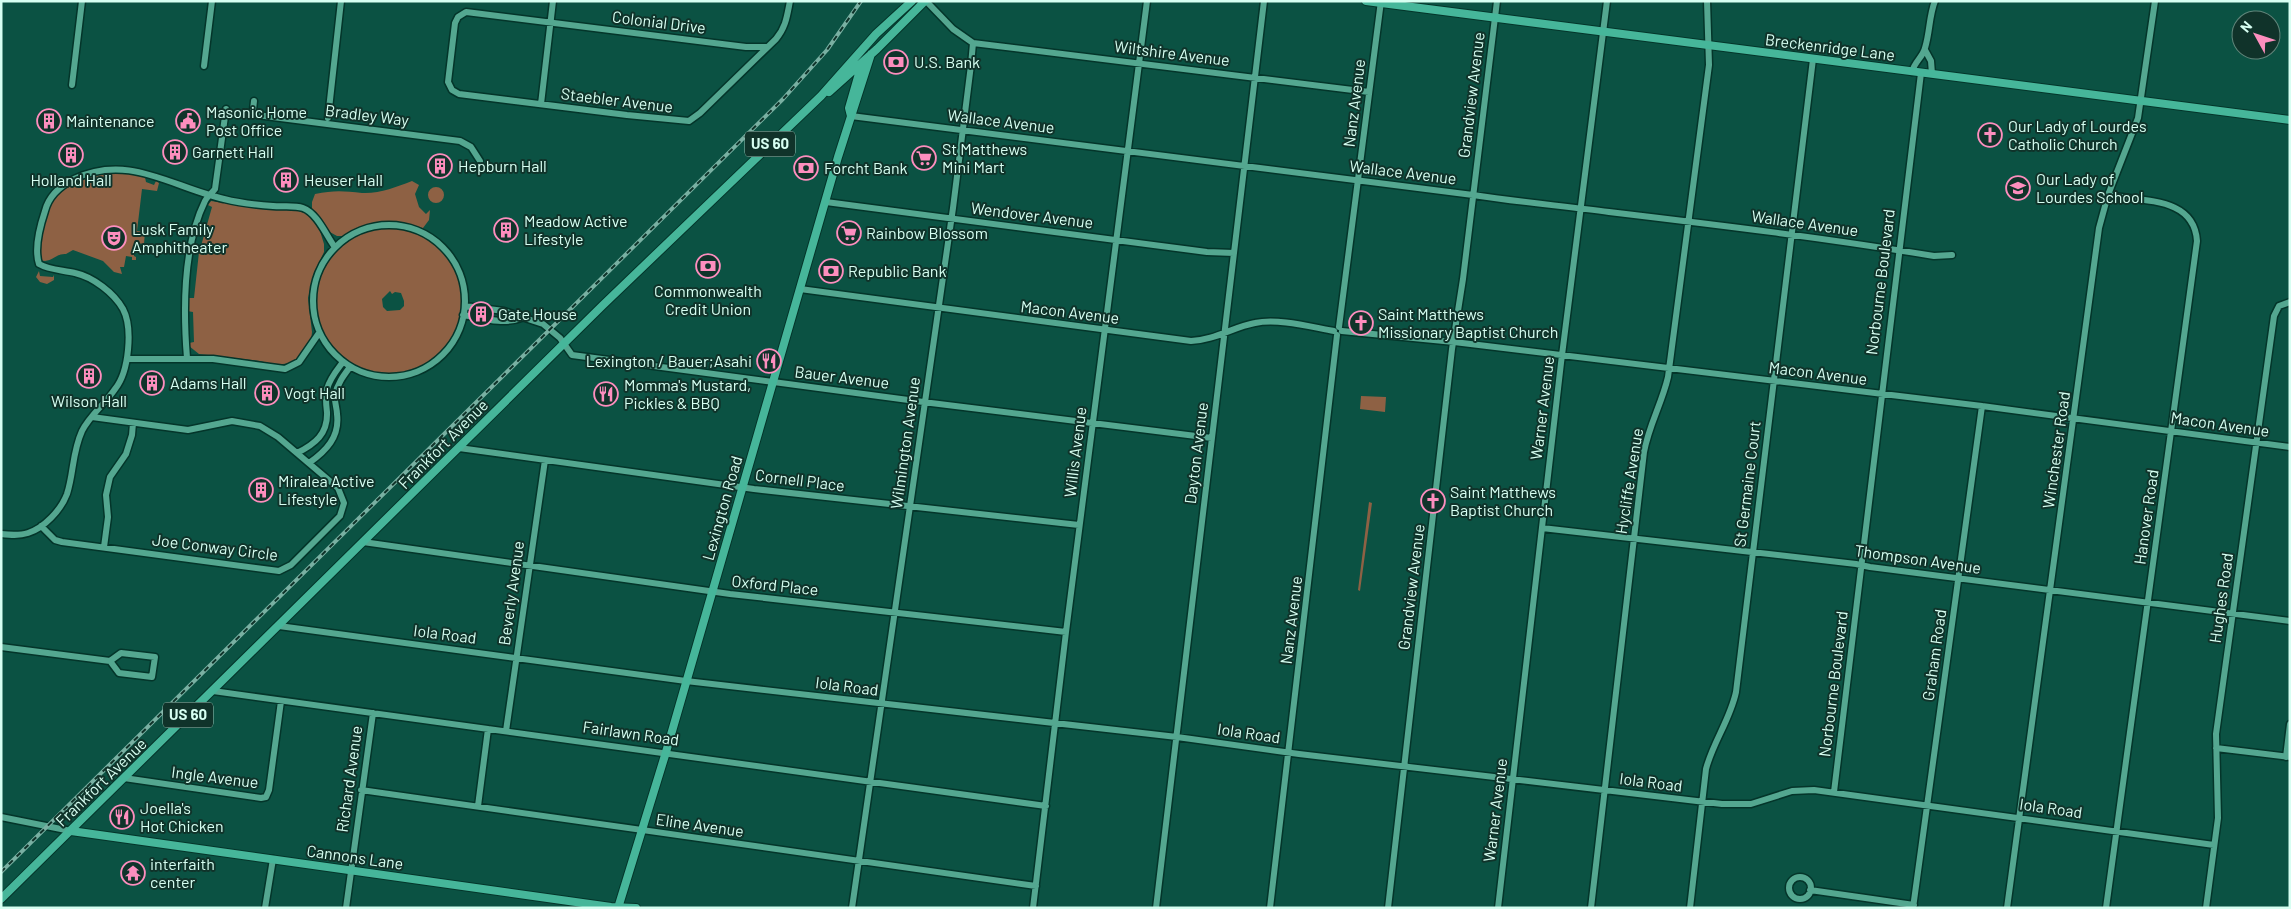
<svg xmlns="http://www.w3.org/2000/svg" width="2291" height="909" font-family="Barlow,sans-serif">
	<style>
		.green { fill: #8e6144; fill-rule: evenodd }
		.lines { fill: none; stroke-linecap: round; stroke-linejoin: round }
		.minor-casing { stroke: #04352a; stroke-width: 9 }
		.major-casing { stroke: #04352a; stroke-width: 10 }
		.minor { stroke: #54a790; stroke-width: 6 }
		.major { stroke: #46b69a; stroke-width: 8 }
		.rail-casing { stroke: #79b0a2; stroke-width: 4 }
		.rail { stroke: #10332a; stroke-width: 2; stroke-dasharray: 5.5; stroke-linecap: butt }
		.labels { text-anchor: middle; stroke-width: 4; stroke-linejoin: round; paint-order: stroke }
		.shield { fill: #10332a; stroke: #9bc2b6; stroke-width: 1 }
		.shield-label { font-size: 15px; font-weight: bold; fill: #d7fff2 }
		.street-label { font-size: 16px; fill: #d7fff2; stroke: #10332a }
		.poi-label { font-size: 16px; fill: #d7fff2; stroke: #10332a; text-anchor: start }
	</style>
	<rect width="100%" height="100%" fill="#0b5243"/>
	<!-- green -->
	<path class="green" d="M 116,171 L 145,177 L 146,182 L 154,185 L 156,181 L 159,183 L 157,191 L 142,189 L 137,231 L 145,232 L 144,244 L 135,243 L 134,256 L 136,257 L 136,260 L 132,260 L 132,257 L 126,256 L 124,267 L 120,267 L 122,274 L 114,272 L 103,261 L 73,250 L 66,254 C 56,253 50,264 41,260 C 39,251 41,238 43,229 C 52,185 76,178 116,171 Z
		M 412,181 L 419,185 L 415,194 L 419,207 L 426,214 L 430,210 L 429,220 L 423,228 L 395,222 L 379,222 L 363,226 L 343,236 L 337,236 L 328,231 L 312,210 L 312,202 L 315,194 C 334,190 344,191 362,193 C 379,194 396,187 412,181 Z
		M428 195a8 8 0 1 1 16 0a8 8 0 1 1-16 0Z
		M 211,201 L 267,209 L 290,209 L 305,213 L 313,220 L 320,231 L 324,244 L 324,252 L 314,273 L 308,298 L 312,332 L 311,341 L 299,357 L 290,363 L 276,365 L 260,361 L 199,354 L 189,346 L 189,343 L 194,342 L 193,312 L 187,311 L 189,298 L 194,298 L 199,252 L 195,250 L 196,246 L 201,246 L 212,207 L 208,205 Z
		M 394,228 C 497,243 476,384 380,375 C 288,365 298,226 394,228 ZM 390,291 L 392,294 L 395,292 L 401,293 L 404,301 L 404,306 L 400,310 L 387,311 L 383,307 L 382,299 Z
		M 39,271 L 40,276 L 53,277 L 54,275 L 54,280 L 47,284 L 40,282 L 36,277 Z
		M 1361,396 L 1386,397 L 1385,412 L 1360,409 Z
		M 1369,502 L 1372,503 L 1360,591 L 1358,590 Z"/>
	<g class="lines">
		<!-- minor casing -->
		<g class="minor-casing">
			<path id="minor" d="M 973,43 L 1369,92
				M 767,47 L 746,47 L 466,12 L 458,17 L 455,23 L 448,82 L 452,90 L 459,94 L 627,115 L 689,121 L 700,113 L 776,39 C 786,27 787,16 790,1
				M 1925,50 L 1931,61 L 1932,74
				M 204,66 L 212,1
				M 1912,72 C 1914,62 1923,57 1925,48 C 1930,32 1929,16 1935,1
				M 72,85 L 82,1
				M 254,101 L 253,110 L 257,115 L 460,141 L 471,147 L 480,161
				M 541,104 L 553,1
				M 851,116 L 1473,195 C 1518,202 1564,206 1609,212 C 1718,225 1826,238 1934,256 L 1952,255
				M 328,118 L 341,1
				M 826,202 L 1207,252 L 1234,253
				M313 301a76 76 0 1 1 152 0a76 76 0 1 1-152 0Z
				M 800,289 L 1191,341 C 1215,340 1233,327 1255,323 C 1278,318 1311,327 1334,331
				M 465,306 L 504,311 L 543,324 L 560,338 L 572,355 L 931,403 L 1212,438
				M 463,315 C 481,318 504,325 521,318
				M 1339,327 L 1381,1
				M 1342,331 L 1454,342 L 1982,406 L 2290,447
				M 187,358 C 183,309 183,246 205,201 C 207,197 212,193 215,189 L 226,109
				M 127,359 L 213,359 L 285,369 L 299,362 L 319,333
				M 459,448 L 754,489 L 1079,525
				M 297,453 C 315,444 328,434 327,412 C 326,404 325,397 327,389 C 330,378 337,370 343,362
				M 309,463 C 326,451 340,437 337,414 C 337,408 334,401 335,395 C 337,384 344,375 350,367
				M 41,526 L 55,540 L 62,542 L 279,571 L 291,565 L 340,516 L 344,503 L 338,488 L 278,437 L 260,426 L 232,421 L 188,430 L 92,417
				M 1542,528 L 1856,564 L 1870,567 L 2290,621
				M 1,534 C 10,535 19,536 28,533 C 44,528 61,510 67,494 C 74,472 72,453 82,431 C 90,415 105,404 115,389 C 129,372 133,328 123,309 C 114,293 93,277 75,273 C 63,270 49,270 39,264 C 34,249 40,226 45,211 C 49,195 60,186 74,179 C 129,153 171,187 224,199 C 240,203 257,205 273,206 C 283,207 294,205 303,208 C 317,213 326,235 334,246
				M 363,542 L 730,594 L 1066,632
				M 104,547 L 108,517 L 106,495 L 110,477 L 126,454 L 132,435 L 133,423
				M 279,626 L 686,681 L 1177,737 L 1299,754 L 1722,804 L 1751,804 L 1792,791 L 1814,790 L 2214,845
				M 1,647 L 110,661 L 121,653 L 155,657 L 152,677 L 119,673 L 110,661
				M 213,691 L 1046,806
				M 506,731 L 545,460
				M 2216,748 L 2290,757
				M 2286,757 L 2290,724
				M 124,778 L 261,798 L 266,797 L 269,790 L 281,701
				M 361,790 L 1036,886
				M 1834,792 C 1863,552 1890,312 1921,73
				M 478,806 L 488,729
				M 1,817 L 71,831
				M1789 888a11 11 0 1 1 22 0a11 11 0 1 1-22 0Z
				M 1810,890 L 1914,905
				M 265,908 L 273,859
				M 346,908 L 373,713
				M 852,908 L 953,208 L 971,65 L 973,43 L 953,29 L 926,1
				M 1033,908 L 1066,632 L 1147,1
				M 1156,908 L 1264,1
				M 1270,908 L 1337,335
				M 1388,908 L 1452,349 L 1463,279 L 1497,1
				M 1498,908 L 1561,363 L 1607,1
				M 1591,908 L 1644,452 C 1649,425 1662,403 1668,377 L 1709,65 L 1707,1
				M 1690,908 L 1706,769 C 1713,742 1730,720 1736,692 L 1813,59
				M 1913,908 L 1982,406
				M 2007,908 L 2099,228 L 2108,195 L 2138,118 L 2155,1
				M 2106,908 L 2197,241 C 2194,196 2142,202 2108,195
				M 2206,908 L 2218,818 L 2216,734 L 2274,316 L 2279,306 L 2290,302"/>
		</g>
		<!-- major casing -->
		<g class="major-casing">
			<path id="major" d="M 1366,1 L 2290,120
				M 829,92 L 877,49 L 925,1
				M 851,116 L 849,108 L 862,63
				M 71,831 L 611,907 L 636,908
				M 1,899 L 603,305 L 821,96 L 876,34 L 912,1
				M 618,908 L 666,752 L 838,157 L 871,54"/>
		</g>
		<!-- minor -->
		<use href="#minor" class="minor"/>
		<!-- major -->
		<use href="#major" class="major"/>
		<!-- rail casing -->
		<g class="rail-casing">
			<path id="rail" d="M 1,872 L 783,99 L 827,50 L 861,1"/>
		</g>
		<!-- rail -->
		<use href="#rail" class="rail"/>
	</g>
	<!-- icons -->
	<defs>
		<g id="bank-ring" transform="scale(1.25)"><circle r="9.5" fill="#10332a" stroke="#fd8ebe" stroke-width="1.5"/><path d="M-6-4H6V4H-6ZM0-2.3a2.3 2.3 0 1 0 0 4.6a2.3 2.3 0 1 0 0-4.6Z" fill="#fd8ebe"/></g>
		<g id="building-ring" transform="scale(1.25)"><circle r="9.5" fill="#10332a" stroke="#fd8ebe" stroke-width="1.5"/><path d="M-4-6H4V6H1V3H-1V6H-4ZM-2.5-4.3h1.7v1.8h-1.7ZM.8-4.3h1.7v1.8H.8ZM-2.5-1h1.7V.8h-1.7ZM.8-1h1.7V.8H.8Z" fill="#fd8ebe"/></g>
		<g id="civic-ring" transform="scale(1.25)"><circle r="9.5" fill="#10332a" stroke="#fd8ebe" stroke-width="1.5"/><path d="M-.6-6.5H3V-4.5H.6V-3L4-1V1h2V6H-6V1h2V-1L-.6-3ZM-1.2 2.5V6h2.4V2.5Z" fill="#fd8ebe"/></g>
		<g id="church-ring" transform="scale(1.25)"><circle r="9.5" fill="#10332a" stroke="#fd8ebe" stroke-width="1.5"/><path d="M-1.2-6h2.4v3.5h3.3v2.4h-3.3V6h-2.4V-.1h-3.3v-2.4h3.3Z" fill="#fd8ebe"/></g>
		<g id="supermarket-ring" transform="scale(1.25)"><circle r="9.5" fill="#10332a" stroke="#fd8ebe" stroke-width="1.5"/><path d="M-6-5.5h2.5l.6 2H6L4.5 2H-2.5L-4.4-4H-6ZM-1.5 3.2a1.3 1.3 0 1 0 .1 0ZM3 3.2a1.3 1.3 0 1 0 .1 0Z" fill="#fd8ebe"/></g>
		<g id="school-ring" transform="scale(1.25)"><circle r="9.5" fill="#10332a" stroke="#fd8ebe" stroke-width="1.5"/><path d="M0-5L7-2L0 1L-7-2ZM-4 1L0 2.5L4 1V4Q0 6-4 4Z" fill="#fd8ebe"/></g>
		<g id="theatre-ring" transform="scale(1.25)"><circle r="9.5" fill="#10332a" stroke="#fd8ebe" stroke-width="1.5"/><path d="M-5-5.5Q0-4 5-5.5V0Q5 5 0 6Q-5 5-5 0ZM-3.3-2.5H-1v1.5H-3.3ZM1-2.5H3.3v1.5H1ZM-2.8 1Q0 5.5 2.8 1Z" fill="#fd8ebe"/></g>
		<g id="restaurant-ring" transform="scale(1.25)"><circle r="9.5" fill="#10332a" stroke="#fd8ebe" stroke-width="1.5"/><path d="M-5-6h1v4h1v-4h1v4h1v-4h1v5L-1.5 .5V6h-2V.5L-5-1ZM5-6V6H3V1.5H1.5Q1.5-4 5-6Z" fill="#fd8ebe"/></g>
		<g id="temple-ring" transform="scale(1.25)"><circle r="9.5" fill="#10332a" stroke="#fd8ebe" stroke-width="1.5"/><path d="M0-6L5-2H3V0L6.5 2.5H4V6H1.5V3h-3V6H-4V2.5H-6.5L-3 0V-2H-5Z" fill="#fd8ebe"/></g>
	</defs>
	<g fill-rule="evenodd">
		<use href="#bank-ring" x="896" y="62"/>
		<use href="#building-ring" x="49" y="121"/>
		<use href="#civic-ring" x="188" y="121"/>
		<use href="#church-ring" x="1990" y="135"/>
		<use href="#building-ring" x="175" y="152"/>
		<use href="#building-ring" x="71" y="155"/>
		<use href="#supermarket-ring" x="924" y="158"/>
		<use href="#building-ring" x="440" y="166"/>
		<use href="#bank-ring" x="806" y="168"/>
		<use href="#building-ring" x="286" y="180"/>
		<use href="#school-ring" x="2018" y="188"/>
		<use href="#building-ring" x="506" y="230"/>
		<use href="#supermarket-ring" x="849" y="233"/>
		<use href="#theatre-ring" x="114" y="238"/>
		<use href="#bank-ring" x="708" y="266"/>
		<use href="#bank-ring" x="831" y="271"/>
		<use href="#building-ring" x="481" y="314"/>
		<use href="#church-ring" x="1361" y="323"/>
		<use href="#restaurant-ring" x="769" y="361"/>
		<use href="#building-ring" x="89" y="376"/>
		<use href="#building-ring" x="152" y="383"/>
		<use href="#building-ring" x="267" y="393"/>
		<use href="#restaurant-ring" x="606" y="394"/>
		<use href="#building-ring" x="261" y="490"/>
		<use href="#church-ring" x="1433" y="501"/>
		<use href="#restaurant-ring" x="122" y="817"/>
		<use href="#temple-ring" x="133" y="873"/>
	</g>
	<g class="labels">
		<!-- shield labels -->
		<g class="shield">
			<rect x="745" y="131.5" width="50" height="25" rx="4"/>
			<rect x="163" y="702.5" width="50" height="25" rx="4"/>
		</g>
		<g class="shield-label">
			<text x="770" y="149">US 60</text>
			<text x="188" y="720">US 60</text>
		</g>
		<!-- street labels -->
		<g class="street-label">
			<text transform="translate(659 22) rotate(7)" y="6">Colonial Drive</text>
			<text transform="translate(1830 47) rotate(7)" y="6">Breckenridge Lane</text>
			<text transform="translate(1172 53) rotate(7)" y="6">Wiltshire Avenue</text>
			<text transform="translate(1471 95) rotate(-83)" y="6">Grandview Avenue</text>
			<text transform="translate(617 100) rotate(7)" y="6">Staebler Avenue</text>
			<text transform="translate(1354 103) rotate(-83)" y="6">Nanz Avenue</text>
			<text transform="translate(367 115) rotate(7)" y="6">Bradley Way</text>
			<text transform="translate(1001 121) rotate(7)" y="6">Wallace Avenue</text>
			<text transform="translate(1403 172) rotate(7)" y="6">Wallace Avenue</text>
			<text transform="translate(1032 215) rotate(7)" y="6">Wendover Avenue</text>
			<text transform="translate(1805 223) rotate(8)" y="6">Wallace Avenue</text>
			<text transform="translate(1880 282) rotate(-83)" y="6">Norbourne Boulevard</text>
			<text transform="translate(1070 312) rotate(7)" y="6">Macon Avenue</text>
			<text transform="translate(1818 373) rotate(7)" y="6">Macon Avenue</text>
			<text transform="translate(842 377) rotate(7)" y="6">Bauer Avenue</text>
			<text transform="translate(1542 408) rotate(-83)" y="6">Warner Avenue</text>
			<text transform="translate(2220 424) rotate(8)" y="6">Macon Avenue</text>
			<text transform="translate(905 443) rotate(-82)" y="6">Wilmington Avenue</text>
			<text transform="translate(443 444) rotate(-45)" y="6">Frankfort Avenue</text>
			<text transform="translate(2056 450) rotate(-82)" y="6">Winchester Road</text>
			<text transform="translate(1075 452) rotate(-83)" y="6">Willis Avenue</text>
			<text transform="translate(1196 453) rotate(-83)" y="6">Dayton Avenue</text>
			<text transform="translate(800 480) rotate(7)" y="6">Cornell Place</text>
			<text transform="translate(1629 481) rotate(-81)" y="6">Hycliffe Avenue</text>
			<text transform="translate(1747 484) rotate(-83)" y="6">St Germaine Court</text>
			<text transform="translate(722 508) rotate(-74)" y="6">Lexington Road</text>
			<text transform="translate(2146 517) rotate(-82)" y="6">Hanover Road</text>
			<text transform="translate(215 547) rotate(7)" y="6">Joe Conway Circle</text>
			<text transform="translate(1918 559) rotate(8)" y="6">Thompson Avenue</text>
			<text transform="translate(775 585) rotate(6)" y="6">Oxford Place</text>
			<text transform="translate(1411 587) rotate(-83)" y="6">Grandview Avenue</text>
			<text transform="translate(511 593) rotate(-82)" y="6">Beverly Avenue</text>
			<text transform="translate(2221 598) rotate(-82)" y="6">Hughes Road</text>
			<text transform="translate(1291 620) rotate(-83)" y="6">Nanz Avenue</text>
			<text transform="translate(445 634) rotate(7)" y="6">Iola Road</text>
			<text transform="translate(1934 655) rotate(-82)" y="6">Graham Road</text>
			<text transform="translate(1833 684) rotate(-83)" y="6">Norbourne Boulevard</text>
			<text transform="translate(847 686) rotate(7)" y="6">Iola Road</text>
			<text transform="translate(631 733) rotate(8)" y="6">Fairlawn Road</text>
			<text transform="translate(1249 733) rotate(8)" y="6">Iola Road</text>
			<text transform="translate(215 777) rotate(7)" y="6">Ingle Avenue</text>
			<text transform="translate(349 779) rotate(-82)" y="6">Richard Avenue</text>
			<text transform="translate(101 782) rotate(-44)" y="6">Frankfort Avenue</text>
			<text transform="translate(1651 782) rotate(7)" y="6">Iola Road</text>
			<text transform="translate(2051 808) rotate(8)" y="6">Iola Road</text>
			<text transform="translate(1495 810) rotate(-83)" y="6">Warner Avenue</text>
			<text transform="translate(700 825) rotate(8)" y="6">Eline Avenue</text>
			<text transform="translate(355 857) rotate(8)" y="6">Cannons Lane</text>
		</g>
		<!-- poi labels -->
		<g class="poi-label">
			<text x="914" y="68">U.S. Bank</text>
			<text x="206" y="118">Masonic Home<tspan x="206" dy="18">Post Office</tspan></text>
			<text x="66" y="127">Maintenance</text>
			<text x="2008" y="132">Our Lady of Lourdes<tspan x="2008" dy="18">Catholic Church</tspan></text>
			<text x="942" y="155">St Matthews<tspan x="942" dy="18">Mini Mart</tspan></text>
			<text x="192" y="158">Garnett Hall</text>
			<text x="458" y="172">Hepburn Hall</text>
			<text x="824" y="174">Forcht Bank</text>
			<text x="2036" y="185">Our Lady of<tspan x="2036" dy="18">Lourdes School</tspan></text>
			<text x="71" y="186" text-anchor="middle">Holland Hall</text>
			<text x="304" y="186">Heuser Hall</text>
			<text x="524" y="227">Meadow Active<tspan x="524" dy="18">Lifestyle</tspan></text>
			<text x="132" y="235">Lusk Family<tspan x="132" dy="18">Amphitheater</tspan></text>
			<text x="866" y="239">Rainbow Blossom</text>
			<text x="848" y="277">Republic Bank</text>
			<text x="708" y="297" text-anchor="middle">Commonwealth<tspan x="708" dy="18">Credit Union</tspan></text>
			<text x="498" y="320">Gate House</text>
			<text x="1378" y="320">Saint Matthews<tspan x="1378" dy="18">Missionary Baptist Church</tspan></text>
			<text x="752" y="367" text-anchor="end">Lexington / Bauer;Asahi</text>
			<text x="170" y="389">Adams Hall</text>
			<text x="624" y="391">Momma's Mustard,<tspan x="624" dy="18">Pickles &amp; BBQ</tspan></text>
			<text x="284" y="399">Vogt Hall</text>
			<text x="89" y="407" text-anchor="middle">Wilson Hall</text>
			<text x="278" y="487">Miralea Active<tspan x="278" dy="18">Lifestyle</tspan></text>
			<text x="1450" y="498">Saint Matthews<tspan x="1450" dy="18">Baptist Church</tspan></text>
			<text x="140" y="814">Joella's<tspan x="140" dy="18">Hot Chicken</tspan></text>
			<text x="150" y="870">interfaith<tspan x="150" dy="18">center</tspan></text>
		</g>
	</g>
	<!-- border -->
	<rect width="2291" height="909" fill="none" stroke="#d7fff2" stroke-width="5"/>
	<!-- north arrow -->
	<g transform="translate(2256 35) rotate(310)"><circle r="24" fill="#10332a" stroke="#60857a"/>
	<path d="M0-4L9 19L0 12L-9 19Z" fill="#fd8ebe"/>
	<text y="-8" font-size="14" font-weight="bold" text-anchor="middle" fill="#d7fff2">N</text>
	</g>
</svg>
